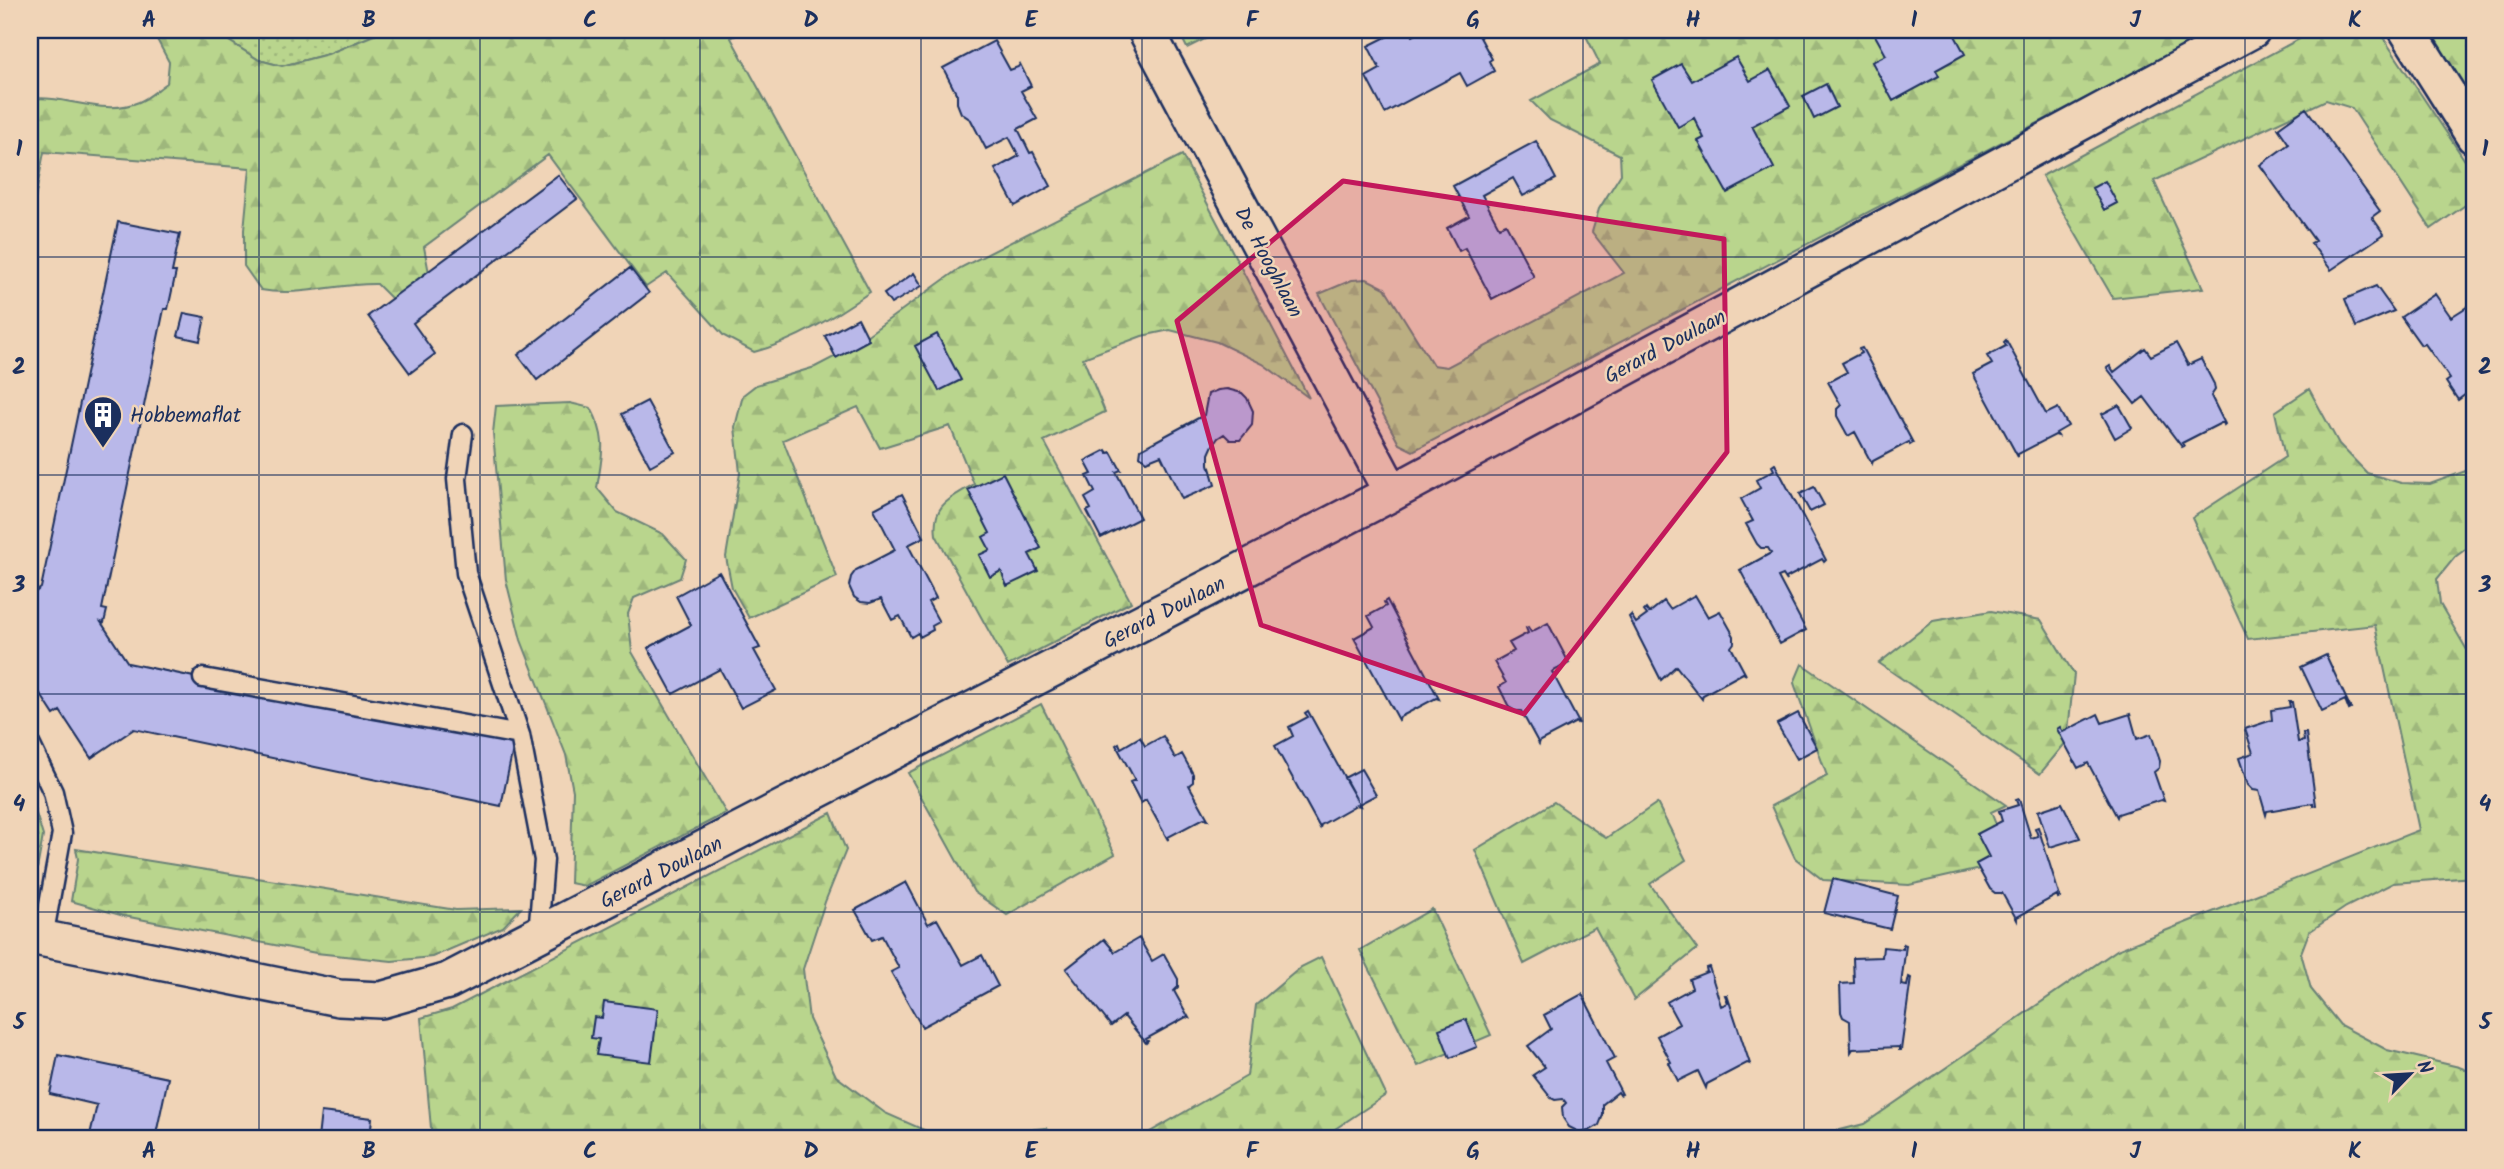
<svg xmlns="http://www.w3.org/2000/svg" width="2504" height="1169" font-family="Kalam,sans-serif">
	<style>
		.grass { fill: url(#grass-dots); stroke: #6a8276; stroke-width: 2 }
		.forest { fill: url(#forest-firs); stroke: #6a8276; stroke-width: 2 }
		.building { fill: #b9b8e9; stroke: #1b2f5e; stroke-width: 2 }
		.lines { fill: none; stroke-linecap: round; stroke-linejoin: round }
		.lane-casing { stroke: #1b2f5e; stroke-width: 23 }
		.street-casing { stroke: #1b2f5e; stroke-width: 40 }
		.lane { stroke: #f0d4b7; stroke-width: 18 }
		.street { stroke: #f0d4b7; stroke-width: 35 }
		.marked { fill: #c2185b; fill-opacity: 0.2; stroke: #c2185b; stroke-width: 5; stroke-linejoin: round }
		.grid { fill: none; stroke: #1b2f5e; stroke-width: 2; stroke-opacity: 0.55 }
		.labels { text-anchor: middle; stroke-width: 5; stroke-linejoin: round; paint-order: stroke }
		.street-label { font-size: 21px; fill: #1b2f5e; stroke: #f0d4b7 }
		.poi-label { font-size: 21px; fill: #1b2f5e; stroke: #f0d4b7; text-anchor: start }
		.neatline { fill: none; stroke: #1b2f5e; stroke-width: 2.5 }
		.grid-label { font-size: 23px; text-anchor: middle; font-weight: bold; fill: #1b2f5e }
	</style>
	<defs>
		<pattern id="grass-dots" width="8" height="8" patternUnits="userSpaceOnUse" patternTransform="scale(1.75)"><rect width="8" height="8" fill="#b9d58d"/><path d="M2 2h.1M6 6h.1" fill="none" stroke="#9eb77c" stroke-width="1.8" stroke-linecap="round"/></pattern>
		<pattern id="forest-firs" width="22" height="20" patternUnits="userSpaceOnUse" patternTransform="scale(1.75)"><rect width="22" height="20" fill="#b9d58d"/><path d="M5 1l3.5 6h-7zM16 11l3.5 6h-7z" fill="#9eb77c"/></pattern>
	</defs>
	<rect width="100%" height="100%" fill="#f0d4b7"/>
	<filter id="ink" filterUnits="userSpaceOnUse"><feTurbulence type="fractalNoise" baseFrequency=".0143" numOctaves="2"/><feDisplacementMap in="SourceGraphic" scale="14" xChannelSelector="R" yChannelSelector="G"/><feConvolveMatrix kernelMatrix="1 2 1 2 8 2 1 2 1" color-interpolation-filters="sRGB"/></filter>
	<g filter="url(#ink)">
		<!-- grass -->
		<path class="grass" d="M 222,30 L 386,30 L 328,54 L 282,66 L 259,60 L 229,41 Z
			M 30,794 L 43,836 L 32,897 L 30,896 Z"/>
		<!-- forest -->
		<path class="forest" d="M 152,30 L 222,30 L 229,41 L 259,60 L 282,66 L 328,54 L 386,30 L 745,30 L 731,38 L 870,292 C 835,316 796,341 754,352 L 724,336 L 667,273 L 646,287 L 548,155 L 424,247 L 435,304 L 428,312 L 409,316 L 377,284 C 338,283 299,297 261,290 L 244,266 L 244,230 L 250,168 L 44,152 L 30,225 L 30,99 C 66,94 102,117 139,102 C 149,98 158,89 167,83 L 169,62 Z
			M 1178,30 L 1223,30 L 1187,48 Z
			M 1583,30 L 2215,30 L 1413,451 L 1399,444 L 1319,294 L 1352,280 L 1367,279 L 1385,288 L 1433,365 L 1447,367 L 1624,273 L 1592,232 L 1599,209 L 1621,174 L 1620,155 L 1550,120 L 1531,101 L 1600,64 Z
			M 2316,30 L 2378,30 L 2474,174 L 2474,199 L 2431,229 L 2352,108 L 2326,100 L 2154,181 L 2203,288 L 2113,298 L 2042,176 Z
			M 2425,30 L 2474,30 L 2474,105 Z
			M 1182,155 L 1309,398 L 1263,364 L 1217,342 L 1170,330 L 1142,336 L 1083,358 L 1105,412 L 1044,441 L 1131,602 L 1008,666 L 936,535 C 932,504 950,499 974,484 L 950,426 L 880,448 L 858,407 L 783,440 L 837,577 L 749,618 L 732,588 L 726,557 L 740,473 L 735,427 L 743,395 L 756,385 L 815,367 L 844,352 L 960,268 Z
			M 2309,389 L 2339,444 L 2367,473 L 2401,483 L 2430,484 L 2474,468 L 2474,543 L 2455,557 L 2437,579 L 2440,604 L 2474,662 L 2474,877 L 2393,883 L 2346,907 L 2309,932 L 2301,953 L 2311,989 L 2340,1025 L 2387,1050 L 2459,1067 L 2474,1073 L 2474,1139 L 1804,1139 L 1864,1124 L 2117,950 L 2419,830 L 2375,625 L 2248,639 L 2192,518 L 2285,457 L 2275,412 Z
			M 570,403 L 591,408 C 608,440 602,455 597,488 L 617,512 L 663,534 L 686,559 L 680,578 L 634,598 L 628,614 L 632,652 L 726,813 L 585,886 L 570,883 L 573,791 L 566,755 L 521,640 L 506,580 L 493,433 L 496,406 Z
			M 1991,611 L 2041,620 L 2074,674 L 2067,741 L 2040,774 L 1879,663 L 1933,621 Z
			M 1802,664 L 2006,805 L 1991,812 L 2011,862 L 1909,885 L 1823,880 L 1795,858 L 1771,806 L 1827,776 L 1794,683 Z
			M 1041,704 L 1115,854 L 1007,915 L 974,892 L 908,773 Z
			M 1554,802 L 1606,838 L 1657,803 L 1686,860 L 1650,884 L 1697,949 L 1634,1000 L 1595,927 L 1524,964 L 1475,850 Z
			M 831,813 L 846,850 L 825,902 L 803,969 L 809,1019 L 836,1076 L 885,1113 L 942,1138 L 1046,1128 L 1058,1139 L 432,1139 L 421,1018 L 452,1009 Z
			M 76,849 L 456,910 L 521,908 L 503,927 L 432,957 L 392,961 L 316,953 L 124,916 L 71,901 L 78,859 Z
			M 1432,909 L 1491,1035 L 1418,1066 L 1360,950 Z
			M 1321,957 L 1386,1095 L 1320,1139 L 1138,1139 L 1247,1076 L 1256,1005 L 1301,967 Z"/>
		<!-- building -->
		<path class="building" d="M 1400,30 L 1410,30 L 1413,36 L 1424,30 L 1476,30 L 1492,59 L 1489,61 L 1494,71 L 1467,86 L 1460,73 L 1385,113 L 1366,77 L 1380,69 L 1368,46 Z
			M 1872,30 L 1952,30 L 1965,54 L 1936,70 L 1939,76 L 1893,101 L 1872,62 L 1886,55 Z
			M 994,41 L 1010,70 L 1018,67 L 1020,64 L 1031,86 L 1021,91 L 1037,119 L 1018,129 L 1030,153 L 1033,152 L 1051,186 L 1015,206 L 995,169 L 1019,156 L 1009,137 L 986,149 L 971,120 L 961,113 L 957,103 L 957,95 L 943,68 Z
			M 1736,57 L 1750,81 L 1770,70 L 1790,106 L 1752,126 L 1774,168 L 1727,193 L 1698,141 L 1704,138 L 1694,118 L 1678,127 L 1652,80 L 1681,64 L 1692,81 Z
			M 1826,84 L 1837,107 L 1814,119 L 1803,96 Z
			M 2306,108 L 2380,211 L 2372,217 L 2384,234 L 2331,270 L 2311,243 L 2315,241 L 2260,165 L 2289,144 L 2278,128 Z
			M 1536,141 L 1556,179 L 1523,196 L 1513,178 L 1482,195 L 1499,227 L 1506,224 L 1534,277 L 1492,299 L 1465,248 L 1459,251 L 1447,228 L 1469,216 L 1453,186 Z
			M 558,175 L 577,199 L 413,323 L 435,354 L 410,373 L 368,316 Z
			M 2105,181 L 2117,203 L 2104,210 L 2092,188 Z
			M 118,222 L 180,234 L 172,272 L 176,272 L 168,309 L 164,309 L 102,609 L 107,610 L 104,623 L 101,622 L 128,663 L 439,729 L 478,733 L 476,737 L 514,744 L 501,806 L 134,729 L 91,758 L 60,711 L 54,715 L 30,678 L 30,596 L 41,588 Z
			M 630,268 L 649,293 L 537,380 L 518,355 Z
			M 914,273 L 922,286 L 891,304 L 884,294 Z
			M 2376,286 L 2394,311 L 2356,327 L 2345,299 Z
			M 2435,294 L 2451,317 L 2473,303 L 2474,306 L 2474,388 L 2458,400 L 2446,382 L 2450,379 L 2425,344 L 2421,345 L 2401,317 Z
			M 184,313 L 205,317 L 200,341 L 178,336 Z
			M 858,318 L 869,340 L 836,358 L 825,336 Z
			M 937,334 L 961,380 L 939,391 L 915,346 Z
			M 2006,340 L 2046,414 L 2058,408 L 2068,426 L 2056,433 L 2058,436 L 2055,435 L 2018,454 L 2018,457 L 1973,374 L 1992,364 L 1987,356 L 2006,346 L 2004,342 Z
			M 2176,343 L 2188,365 L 2201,359 L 2214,384 L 2215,390 L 2211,396 L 2225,424 L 2224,425 L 2223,422 L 2182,443 L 2184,446 L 2182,447 L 2144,397 L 2135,404 L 2107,368 L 2110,366 L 2114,372 L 2145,348 L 2151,356 Z
			M 1862,348 L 1913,443 L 1910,445 L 1909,442 L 1873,461 L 1872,464 L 1855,432 L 1848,436 L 1837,416 L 1837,409 L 1841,405 L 1828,382 L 1847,372 L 1842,363 L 1861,353 L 1859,349 Z
			M 1227,389 L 1242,393 L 1247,398 L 1253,411 L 1252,425 L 1240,440 L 1230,440 L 1224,434 L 1218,438 L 1213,445 L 1209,454 L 1209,464 L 1215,485 L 1182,499 L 1161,455 L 1146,461 L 1140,456 L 1141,449 L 1204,415 L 1208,394 L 1218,390 Z
			M 647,401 L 675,452 L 650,466 L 622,414 Z
			M 2119,405 L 2132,428 L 2115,438 L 2102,414 Z
			M 1106,450 L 1108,453 L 1111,452 L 1121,470 L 1116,472 L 1140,518 L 1101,538 L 1087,511 L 1091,509 L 1085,498 L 1095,492 L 1087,476 L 1092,474 L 1085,461 Z
			M 1775,464 L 1826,560 L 1824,562 L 1822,559 L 1786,578 L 1787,581 L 1783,575 L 1778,577 L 1806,630 L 1780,644 L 1740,570 L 1771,553 L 1768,548 L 1761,548 L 1757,544 L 1746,524 L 1753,521 L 1741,499 L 1760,488 L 1756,480 L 1774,470 L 1772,466 Z
			M 1003,473 L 1041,548 L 1029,554 L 1038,571 L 1007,586 L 1001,571 L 990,577 L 979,555 L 990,550 L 983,537 L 990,533 L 968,490 Z
			M 1814,487 L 1824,505 L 1810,512 L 1800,494 Z
			M 902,494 L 924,537 L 908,545 L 936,598 L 928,602 L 939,622 L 932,626 L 933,630 L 920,637 L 918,633 L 911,637 L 900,616 L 892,620 L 881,599 L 870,603 L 861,602 L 854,597 L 849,586 L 851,577 L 856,570 L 895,550 L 874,509 Z
			M 719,572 L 760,648 L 754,650 L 776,690 L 741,708 L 720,669 L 673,694 L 648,648 L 691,625 L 676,596 Z
			M 1695,595 L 1708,617 L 1720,611 L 1734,636 L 1734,643 L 1731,647 L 1746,675 L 1743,673 L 1703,695 L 1702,699 L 1676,666 L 1661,680 L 1629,617 L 1631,615 L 1636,623 L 1647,615 L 1644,611 L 1646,609 L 1649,613 L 1664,601 L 1670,609 Z
			M 1387,600 L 1439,699 L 1436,698 L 1400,717 L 1399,720 L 1354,638 L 1374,627 L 1368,616 L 1386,606 L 1384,602 Z
			M 1548,623 L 1569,663 L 1552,672 L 1579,723 L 1577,724 L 1576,722 L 1540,741 L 1539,744 L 1521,711 L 1515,711 L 1509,707 L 1499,687 L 1506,683 L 1494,662 L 1514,651 L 1509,643 L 1528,633 L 1526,628 L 1528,627 L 1531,632 Z
			M 2326,655 L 2351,709 L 2349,710 L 2345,700 L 2322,711 L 2301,667 Z
			M 2289,702 L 2292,702 L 2298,742 L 2304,741 L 2303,733 L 2306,733 L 2316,805 L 2313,806 L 2313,803 L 2267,811 L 2266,815 L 2259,791 L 2253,790 L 2248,785 L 2239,758 L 2253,753 L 2245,729 L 2272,720 L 2271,710 L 2290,707 Z
			M 1308,711 L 1360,806 L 1356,805 L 1321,825 L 1320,828 L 1275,746 L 1293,736 L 1289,727 L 1308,717 L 1305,713 Z
			M 1798,713 L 1817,748 L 1797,759 L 1777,724 Z
			M 2098,714 L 2102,723 L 2130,714 L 2137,739 L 2151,734 L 2160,761 L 2159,768 L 2154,772 L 2164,801 L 2161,800 L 2118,814 L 2117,817 L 2088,763 L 2078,768 L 2057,729 L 2060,727 L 2063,732 Z
			M 1163,736 L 1175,758 L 1182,754 L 1193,774 L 1193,782 L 1189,785 L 1208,819 L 1204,818 L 1168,837 L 1168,840 L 1146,800 L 1141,803 L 1130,782 L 1135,780 L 1116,745 L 1119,743 L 1121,748 L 1140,737 L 1145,746 Z
			M 1361,769 L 1376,795 L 1359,804 L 1344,778 Z
			M 2019,799 L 2031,838 L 2038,836 L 2035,828 L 2038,827 L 2060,897 L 2058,898 L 2057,895 L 2017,917 L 2017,920 L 2002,893 L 1995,893 L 1990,889 L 1976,864 L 1989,857 L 1977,834 L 2002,821 L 1999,811 L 2018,805 L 2016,800 Z
			M 2062,803 L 2080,838 L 2050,847 L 2038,811 Z
			M 1833,879 L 1898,896 L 1890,929 L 1824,913 Z
			M 906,882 L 928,924 L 937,919 L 963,965 L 982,955 L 998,986 L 922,1027 L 891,972 L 899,968 L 882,936 L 872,940 L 855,910 Z
			M 1139,938 L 1152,961 L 1164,954 L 1178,979 L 1178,987 L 1174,991 L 1189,1018 L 1186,1017 L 1146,1039 L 1148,1041 L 1146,1043 L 1124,1016 L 1111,1026 L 1066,969 L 1104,939 L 1115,952 Z
			M 1903,944 L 1906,945 L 1901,985 L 1907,986 L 1909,977 L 1911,978 L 1901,1050 L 1899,1050 L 1899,1047 L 1853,1049 L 1851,1052 L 1850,1021 L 1843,1017 L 1841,1012 L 1840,984 L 1854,983 L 1853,958 L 1882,957 L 1883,947 L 1903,949 Z
			M 1709,967 L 1721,1006 L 1728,1003 L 1725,995 L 1727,995 L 1750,1064 L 1747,1063 L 1707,1084 L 1706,1088 L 1698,1071 L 1678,1081 L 1669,1063 L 1671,1062 L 1657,1036 L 1679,1024 L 1667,1002 L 1692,988 L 1689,979 L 1707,972 L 1706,968 Z
			M 1582,994 L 1615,1058 L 1606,1063 L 1622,1094 L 1620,1095 L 1618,1092 L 1603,1104 L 1603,1115 L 1599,1125 L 1589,1131 L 1579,1132 L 1569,1127 L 1563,1118 L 1562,1107 L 1566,1103 L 1563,1099 L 1555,1100 L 1551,1098 L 1533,1075 L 1545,1067 L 1528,1046 L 1551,1029 L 1544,1015 Z
			M 604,1002 L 658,1009 L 651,1062 L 596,1055 L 599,1039 L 591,1038 L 594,1017 L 602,1018 Z
			M 1466,1019 L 1477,1047 L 1450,1058 L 1439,1029 Z
			M 58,1055 L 168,1078 L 155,1139 L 89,1139 L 97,1105 L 50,1094 Z
			M 321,1112 L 372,1118 L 370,1139 L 318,1139 Z"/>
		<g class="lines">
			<!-- lane casing -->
			<g class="lane-casing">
				<path id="lane" d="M 463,434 L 457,479 L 466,573 L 520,735 L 544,860 L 538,935
					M 203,678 L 520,735
					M 30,744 L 53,792 L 62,833 L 43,938"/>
			</g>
			<!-- street casing -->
			<g class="street-casing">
				<path id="street" d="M 1146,30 L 1392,493
					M 2407,30 L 2474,136
					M 30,936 L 339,998 L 381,1000 L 448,981 L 1392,493 L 2252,30"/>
			</g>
			<!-- lane -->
			<use href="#lane" class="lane"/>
			<!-- street -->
			<use href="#street" class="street"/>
		</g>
	</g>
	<!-- marked area -->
	<path class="marked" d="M 1343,181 L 1724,239 L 1727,452 L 1524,714 L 1261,625 L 1177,321 Z"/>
	<!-- grid -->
	<path class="grid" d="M 259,30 L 259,1139M 480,30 L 480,1139M 700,30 L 700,1139M 921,30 L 921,1139M 1142,30 L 1142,1139M 1362,30 L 1362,1139M 1583,30 L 1583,1139M 1804,30 L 1804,1139M 2024,30 L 2024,1139M 2245,30 L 2245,1139M 30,257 L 2474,257M 30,475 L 2474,475M 30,694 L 2474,694M 30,912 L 2474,912"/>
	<!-- icons -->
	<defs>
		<g id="building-pin" transform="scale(2.0125)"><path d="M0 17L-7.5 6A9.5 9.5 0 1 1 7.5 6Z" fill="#1b2f5e" stroke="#f0d4b7"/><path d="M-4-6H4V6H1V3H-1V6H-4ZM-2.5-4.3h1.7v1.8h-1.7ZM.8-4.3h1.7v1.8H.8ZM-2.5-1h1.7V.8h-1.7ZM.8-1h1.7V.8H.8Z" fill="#fff"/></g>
	</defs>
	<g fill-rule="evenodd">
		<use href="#building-pin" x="103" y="415"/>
	</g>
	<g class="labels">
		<!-- street labels -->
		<g class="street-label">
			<text transform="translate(1269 262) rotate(62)" y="7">De Hooghlaan</text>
			<text transform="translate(1665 346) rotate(-28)" y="7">Gerard Doulaan</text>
			<text transform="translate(1164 612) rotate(-27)" y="7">Gerard Doulaan</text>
			<text transform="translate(661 872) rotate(-27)" y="7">Gerard Doulaan</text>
		</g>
		<!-- poi labels -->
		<g class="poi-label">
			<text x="130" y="422">Hobbemaflat</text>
		</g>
	</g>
	<!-- margin -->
	<rect width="2504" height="1169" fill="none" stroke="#f0d4b7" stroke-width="77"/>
	<!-- north arrow -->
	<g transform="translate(2410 1074) rotate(65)" stroke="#f0d4b7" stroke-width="5" paint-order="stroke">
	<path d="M0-5L12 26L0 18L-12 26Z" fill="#1b2f5e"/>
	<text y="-10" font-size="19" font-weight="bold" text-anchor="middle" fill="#1b2f5e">N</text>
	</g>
	<rect x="38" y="38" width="2428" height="1092" class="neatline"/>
	<g class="grid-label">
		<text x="149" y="27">A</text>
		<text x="369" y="27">B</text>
		<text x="590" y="27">C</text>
		<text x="811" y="27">D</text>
		<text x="1031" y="27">E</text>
		<text x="1252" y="27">F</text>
		<text x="1473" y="27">G</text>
		<text x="1693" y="27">H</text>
		<text x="1914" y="27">I</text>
		<text x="2135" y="27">J</text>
		<text x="2355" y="27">K</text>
		<text x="19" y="156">1</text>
		<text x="2485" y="156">1</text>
		<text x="19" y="374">2</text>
		<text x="2485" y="374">2</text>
		<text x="19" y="592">3</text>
		<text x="2485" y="592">3</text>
		<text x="19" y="811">4</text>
		<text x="2485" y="811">4</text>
		<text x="19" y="1029">5</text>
		<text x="2485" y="1029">5</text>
		<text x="149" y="1158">A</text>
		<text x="369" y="1158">B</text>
		<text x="590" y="1158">C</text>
		<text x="811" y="1158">D</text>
		<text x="1031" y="1158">E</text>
		<text x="1252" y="1158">F</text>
		<text x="1473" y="1158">G</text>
		<text x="1693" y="1158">H</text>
		<text x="1914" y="1158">I</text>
		<text x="2135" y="1158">J</text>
		<text x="2355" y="1158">K</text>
	</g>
</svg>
